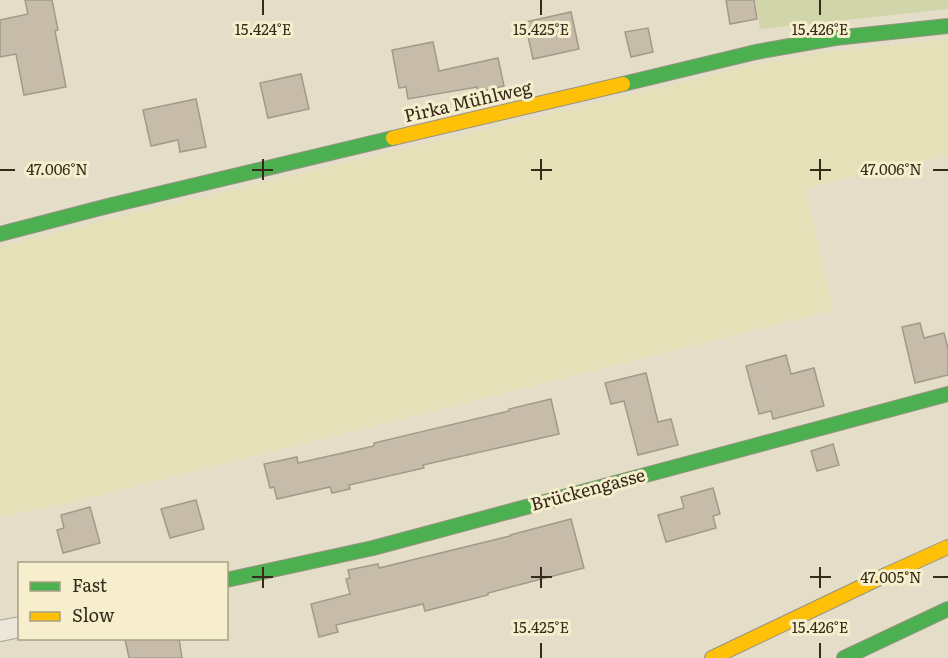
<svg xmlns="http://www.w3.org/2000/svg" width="948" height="658" font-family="Literata,serif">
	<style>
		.farmland { fill: #e5e0b8 }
		.green { fill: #d0d5aa }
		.building { fill: #c7bca9; stroke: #a39988; stroke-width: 1.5 }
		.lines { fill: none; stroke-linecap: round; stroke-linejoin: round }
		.street-casing { stroke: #a8a292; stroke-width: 22 }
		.fast-casing { stroke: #989282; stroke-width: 16 }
		.slow-casing { stroke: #989282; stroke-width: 16 }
		.street { stroke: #ebe7db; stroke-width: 20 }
		.fast { stroke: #4caf50; stroke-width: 14 }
		.slow { stroke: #ffc107; stroke-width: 14 }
		.ticks { fill: none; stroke: #362b1b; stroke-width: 2 }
		.labels { text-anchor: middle; stroke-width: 6; stroke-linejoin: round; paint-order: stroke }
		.street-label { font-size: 18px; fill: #362b1b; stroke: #f6eecc }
		.ticks-label { font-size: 15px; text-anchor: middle; fill: #362b1b; stroke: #f6eecc; stroke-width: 6; stroke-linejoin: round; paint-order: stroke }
	</style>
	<rect width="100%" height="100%" fill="#e4dec8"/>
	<!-- farmland -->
	<path class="farmland" d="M 948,39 L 948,155 L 805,188 L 833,310 L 73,502 L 0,517 L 0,247 L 111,219 L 758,64 L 836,51 Z"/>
	<!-- green -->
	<path class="green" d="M 755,0 L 948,0 L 948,9 L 760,29 Z"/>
	<!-- building -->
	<path class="building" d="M 25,0 L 52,0 L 58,30 L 55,31 L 66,87 L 24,95 L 16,54 L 0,57 L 0,20 L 28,14 Z
		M 726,0 L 754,0 L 757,19 L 730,24 Z
		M 571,12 L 579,49 L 533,59 L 525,22 Z
		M 648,28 L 653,52 L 631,57 L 625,32 Z
		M 433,42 L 439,71 L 498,58 L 504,86 L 478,92 L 477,87 L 408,99 L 406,87 L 399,88 L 392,50 Z
		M 301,74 L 309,109 L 268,118 L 260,83 Z
		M 196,99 L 206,147 L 180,152 L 178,140 L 151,146 L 143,110 Z
		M 920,323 L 924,338 L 944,333 L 948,348 L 948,375 L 915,383 L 902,327 Z
		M 786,355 L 791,374 L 814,368 L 824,406 L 773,419 L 771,411 L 759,414 L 746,366 Z
		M 646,373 L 658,422 L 671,419 L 678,445 L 638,455 L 624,401 L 611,404 L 605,383 Z
		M 551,399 L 559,434 L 423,465 L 424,468 L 349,485 L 350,489 L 332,493 L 330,487 L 277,499 L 274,487 L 270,488 L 264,464 L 297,457 L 298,463 L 374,446 L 374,443 L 509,411 L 509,409 Z
		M 833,444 L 839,465 L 817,471 L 811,451 Z
		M 713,488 L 720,514 L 713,516 L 716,528 L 666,542 L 658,515 L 684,508 L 681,497 Z
		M 196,500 L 204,529 L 170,538 L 161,509 Z
		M 90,507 L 100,543 L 63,553 L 57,530 L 64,528 L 61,515 Z
		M 571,519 L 584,568 L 488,593 L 488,595 L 425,611 L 423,604 L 336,625 L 338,632 L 319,637 L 311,604 L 350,594 L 346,579 L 350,578 L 348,570 L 378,564 L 379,568 L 510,536 L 510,535 Z
		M 125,639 L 179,639 L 182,658 L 129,658 Z"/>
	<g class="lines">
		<!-- street casing -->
		<g class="street-casing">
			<path id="street" d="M 0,631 L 20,627"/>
		</g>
		<!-- fast casing -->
		<g class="fast-casing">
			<path id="fast" d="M 623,84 L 756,52 L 835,38 L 948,26
				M 0,234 L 108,206 L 393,138
				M 226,580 L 373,548 L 948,394
				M 844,658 L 948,609"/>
		</g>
		<!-- slow casing -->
		<g class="slow-casing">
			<path id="slow" d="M 393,138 L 623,84
				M 712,658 L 888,574 L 948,547"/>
		</g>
		<!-- street -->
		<use href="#street" class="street"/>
		<!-- fast -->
		<use href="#fast" class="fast"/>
		<!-- slow -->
		<use href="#slow" class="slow"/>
	</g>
	<!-- ticks -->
	<path class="ticks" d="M 263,0 L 263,15M 541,0 L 541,15M 820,0 L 820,15M 263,159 L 263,180M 541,159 L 541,180M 820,159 L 820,180M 0,170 L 15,170M 252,170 L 273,170M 531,170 L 552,170M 810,170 L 831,170M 933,170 L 948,170M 263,567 L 263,588M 541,567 L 541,588M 820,567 L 820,588M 252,577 L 273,577M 531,577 L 552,577M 810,577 L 831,577M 933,577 L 948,577M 541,643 L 541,658M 820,643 L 820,658"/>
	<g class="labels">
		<!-- street labels -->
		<g class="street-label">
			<text transform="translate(468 102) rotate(-13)" y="6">Pirka Mühlweg</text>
			<text transform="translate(588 490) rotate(-15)" y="6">Brückengasse</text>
		</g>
	</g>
	<g class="ticks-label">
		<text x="263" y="35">15.424°E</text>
		<text x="541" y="35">15.425°E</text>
		<text x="820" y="35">15.426°E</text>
		<text x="57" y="175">47.006°N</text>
		<text x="891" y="175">47.006°N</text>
		<text x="891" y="583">47.005°N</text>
		<text x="541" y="633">15.425°E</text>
		<text x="820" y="633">15.426°E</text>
	</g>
	<!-- legend -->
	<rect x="18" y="562" width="210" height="78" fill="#f6eecc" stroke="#a9a085" stroke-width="1.5"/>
	<rect x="30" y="582" width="30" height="9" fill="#4caf50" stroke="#a9a085" stroke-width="1.5"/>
	<text x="72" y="592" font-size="18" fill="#362b1b">Fast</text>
	<rect x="30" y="612" width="30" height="9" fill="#ffc107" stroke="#a9a085" stroke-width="1.5"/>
	<text x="72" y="622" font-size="18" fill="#362b1b">Slow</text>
</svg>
